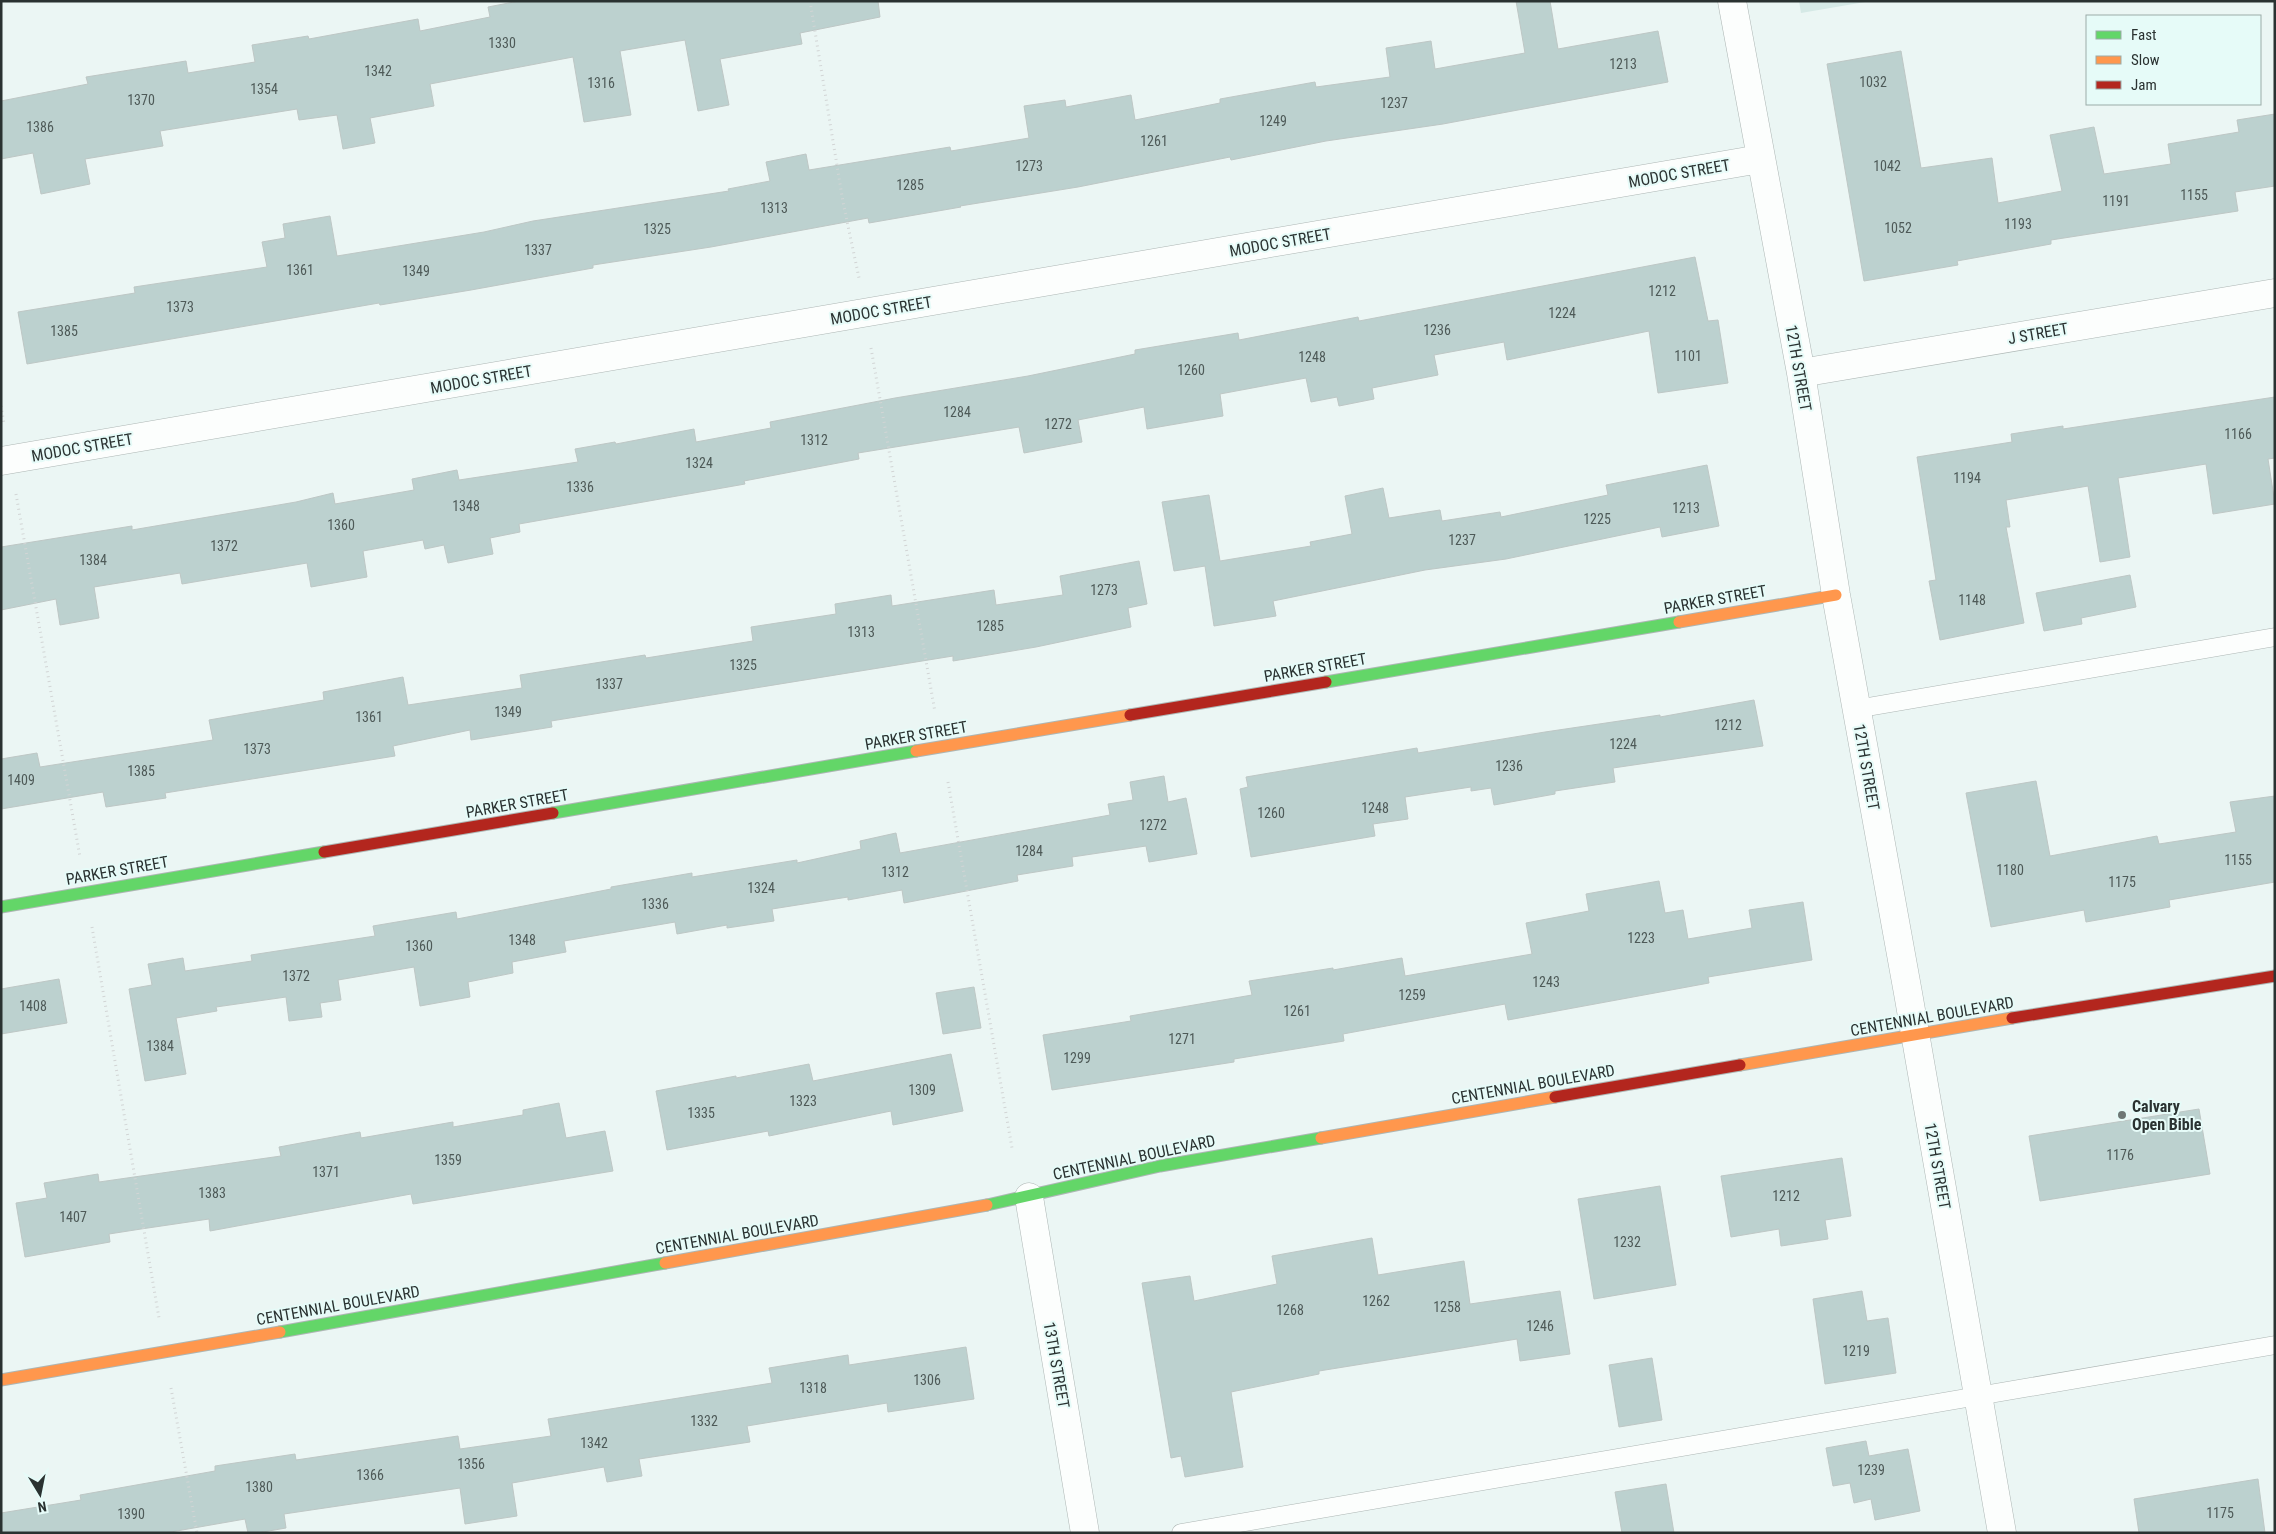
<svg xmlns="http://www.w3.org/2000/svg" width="2276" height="1534" font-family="'Roboto Condensed',sans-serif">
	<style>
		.built { fill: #d5e9e6 }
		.building { fill: #bcd1cf; stroke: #bec7c5 }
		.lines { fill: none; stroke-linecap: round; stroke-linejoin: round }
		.lane-casing { stroke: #adb6b4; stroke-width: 19 }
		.street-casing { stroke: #adb6b4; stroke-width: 29 }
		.fast-casing { stroke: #adb6b4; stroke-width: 13 }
		.slow-casing { stroke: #adb6b4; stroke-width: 13 }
		.jam-casing { stroke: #adb6b4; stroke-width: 13 }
		.path { stroke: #d2d5d5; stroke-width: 3; stroke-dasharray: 1 4; stroke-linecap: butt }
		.lane { stroke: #fcfefd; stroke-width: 18 }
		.street { stroke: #fcfefd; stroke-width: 28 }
		.fast { stroke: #63d668; stroke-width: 11 }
		.slow { stroke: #ff974d; stroke-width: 11 }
		.jam { stroke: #b3261e; stroke-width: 11 }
		.poi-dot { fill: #6e7775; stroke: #e6fbf8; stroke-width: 2 }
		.labels { text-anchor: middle; stroke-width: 4; stroke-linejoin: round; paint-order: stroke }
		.number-label { font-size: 14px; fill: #4e5a58 }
		.street-label { font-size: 16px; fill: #2a3231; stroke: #e6fbf8 }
		.poi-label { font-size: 16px; font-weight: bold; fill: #2a3231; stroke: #e6fbf8; text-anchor: start }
	</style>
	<rect width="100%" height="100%" fill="#ebf6f4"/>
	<!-- built -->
	<path class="built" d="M 1799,1 L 1871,1 L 1801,13 Z"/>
	<!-- building -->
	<path class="building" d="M 519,1 L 878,1 L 880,17 L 800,33 L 802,44 L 720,59 L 729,105 L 698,111 L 685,40 L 620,51 L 631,115 L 584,122 L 573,57 L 430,84 L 434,106 L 370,118 L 375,143 L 343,149 L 337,115 L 299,120 L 297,109 L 160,131 L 163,146 L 85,159 L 90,184 L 41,194 L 33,153 L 1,159 L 1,101 L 88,84 L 86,77 L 186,61 L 188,73 L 255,62 L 252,45 L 308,36 L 309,39 L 418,19 L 420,31 L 490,17 L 488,7 Z
		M 1516,1 L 1550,1 L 1558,49 L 1658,31 L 1668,82 L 1443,124 L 1326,141 L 1231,160 L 1230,157 L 1078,187 L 960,206 L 961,207 L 869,223 L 868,218 L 711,247 L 593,265 L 593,268 L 471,290 L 380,305 L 379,303 L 27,364 L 18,312 L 135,293 L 134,287 L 267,267 L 262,242 L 285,238 L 283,224 L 330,216 L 337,256 L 484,232 L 533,221 L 729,191 L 728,189 L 770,181 L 766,162 L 806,154 L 809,170 L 950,147 L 951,151 L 1029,138 L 1024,106 L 1065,100 L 1066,107 L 1131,95 L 1135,120 L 1220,103 L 1220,99 L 1315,82 L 1316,87 L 1390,77 L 1386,48 L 1431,41 L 1435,69 L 1525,53 Z
		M 1901,51 L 1921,168 L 1992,158 L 1998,203 L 2062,191 L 2050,135 L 2094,127 L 2104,174 L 2171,164 L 2168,144 L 2239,132 L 2237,120 L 2275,114 L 2275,186 L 2235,192 L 2238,211 L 2051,240 L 2051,244 L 1957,261 L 1958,265 L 1864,281 L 1827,64 Z
		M 1695,257 L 1708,321 L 1718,320 L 1728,383 L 1658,393 L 1649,331 L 1507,360 L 1504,342 L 1434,355 L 1438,375 L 1372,388 L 1374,399 L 1339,406 L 1337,397 L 1311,402 L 1306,378 L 1220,394 L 1223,416 L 1147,429 L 1144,407 L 1078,420 L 1082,442 L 1024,453 L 1019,427 L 858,453 L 859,459 L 744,481 L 745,484 L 519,524 L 520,532 L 490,538 L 493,554 L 448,563 L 444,545 L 425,549 L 423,540 L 363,551 L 367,577 L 311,587 L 307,563 L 182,584 L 180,573 L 94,587 L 99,618 L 60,625 L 56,599 L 1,610 L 1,547 L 132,526 L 132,530 L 296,502 L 333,493 L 335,504 L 414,490 L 412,479 L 457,470 L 459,480 L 578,462 L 575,449 L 615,442 L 616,444 L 694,429 L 696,442 L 771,428 L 770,422 L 895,398 L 1028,376 L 1135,354 L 1135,350 L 1238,333 L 1239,340 L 1358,317 L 1359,321 Z
		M 2275,397 L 2275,458 L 2268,459 L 2275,504 L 2213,514 L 2206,464 L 2118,478 L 2130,557 L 2100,562 L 2088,486 L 2006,500 L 2010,527 L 2006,527 L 2024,623 L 1940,640 L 1929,581 L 1936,580 L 1917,457 L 2012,442 L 2011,434 L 2063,426 L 2063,429 Z
		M 1707,465 L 1719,526 L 1662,537 L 1660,527 L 1506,559 L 1425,570 L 1273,601 L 1276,616 L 1214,626 L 1205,566 L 1174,571 L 1162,502 L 1209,495 L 1220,561 L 1311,546 L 1310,542 L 1352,534 L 1345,496 L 1383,488 L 1389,518 L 1440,510 L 1442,521 L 1500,512 L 1501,517 L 1608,495 L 1606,485 Z
		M 1139,561 L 1147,604 L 1128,608 L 1131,627 L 1036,647 L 953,661 L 953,656 L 551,721 L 552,727 L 471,740 L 470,730 L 393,746 L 395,756 L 165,793 L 166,798 L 106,807 L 103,792 L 1,809 L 1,759 L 37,753 L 40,767 L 213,740 L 209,720 L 324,700 L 323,692 L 403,677 L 408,705 L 522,688 L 520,675 L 645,655 L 646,658 L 753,641 L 751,627 L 836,614 L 835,604 L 891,595 L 892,606 L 994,590 L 996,605 L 1063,595 L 1060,576 Z
		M 2130,575 L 2136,607 L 2081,618 L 2082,624 L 2044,631 L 2036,593 Z
		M 1754,700 L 1763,746 L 1613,768 L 1615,782 L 1555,791 L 1555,794 L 1494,805 L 1491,788 L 1471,791 L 1471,787 L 1405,797 L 1408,819 L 1373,824 L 1375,836 L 1251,857 L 1240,789 L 1248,787 L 1246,777 L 1417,748 L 1418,753 L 1545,732 L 1660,715 L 1660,717 Z
		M 1164,776 L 1168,802 L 1186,798 L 1197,854 L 1149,862 L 1146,846 L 1072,857 L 1073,866 L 1017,875 L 1018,881 L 904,903 L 902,890 L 848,900 L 848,897 L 772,909 L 774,921 L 727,928 L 727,925 L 677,934 L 675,922 L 564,941 L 566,952 L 512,962 L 513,973 L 468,982 L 470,997 L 420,1006 L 414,967 L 338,980 L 341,1000 L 320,1003 L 322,1017 L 289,1021 L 286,997 L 216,1007 L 217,1011 L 176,1018 L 186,1074 L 145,1081 L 129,989 L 152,985 L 148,964 L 183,958 L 185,971 L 252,961 L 251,955 L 375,936 L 373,926 L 456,912 L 457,919 L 611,889 L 611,887 L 692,873 L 692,877 L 797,860 L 797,863 L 861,849 L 860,841 L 896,833 L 900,853 L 1110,815 L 1108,804 L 1133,800 L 1130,782 Z
		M 2036,781 L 2050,856 L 2157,836 L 2159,844 L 2236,832 L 2230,802 L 2275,796 L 2275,882 L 2169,900 L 2170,907 L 2086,922 L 2084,910 L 1991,927 L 1966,793 Z
		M 1659,881 L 1665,913 L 1683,910 L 1688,939 L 1752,928 L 1749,910 L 1803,902 L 1812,960 L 1708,977 L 1709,983 L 1508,1020 L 1505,1004 L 1343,1034 L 1344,1041 L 1234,1059 L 1234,1062 L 1052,1090 L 1043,1035 L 1131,1021 L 1130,1016 L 1252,995 L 1249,981 L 1333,968 L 1333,970 L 1402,958 L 1405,976 L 1532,954 L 1526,923 L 1589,911 L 1586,894 Z
		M 59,979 L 67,1023 L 1,1034 L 1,989 Z
		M 974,987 L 981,1028 L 943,1034 L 936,993 Z
		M 951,1054 L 963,1111 L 893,1125 L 891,1111 L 769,1136 L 768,1131 L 667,1150 L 656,1091 L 736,1076 L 736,1078 L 809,1064 L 813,1081 Z
		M 559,1103 L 566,1138 L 605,1131 L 613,1171 L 413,1204 L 411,1194 L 210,1231 L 209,1219 L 141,1229 L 109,1234 L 110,1242 L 25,1257 L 16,1203 L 47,1198 L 44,1183 L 98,1174 L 99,1182 L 281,1156 L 279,1147 L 360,1132 L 361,1138 L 453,1122 L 453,1127 L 523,1115 L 523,1110 Z
		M 2199,1109 L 2210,1174 L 2040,1201 L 2029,1136 Z
		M 1842,1158 L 1851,1216 L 1825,1220 L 1828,1239 L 1781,1246 L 1779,1229 L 1731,1237 L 1721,1176 Z
		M 1660,1186 L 1676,1285 L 1594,1299 L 1578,1199 Z
		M 1372,1238 L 1378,1275 L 1464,1261 L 1470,1304 L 1560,1291 L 1570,1354 L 1520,1361 L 1517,1339 L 1319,1371 L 1319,1374 L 1231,1392 L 1243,1467 L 1185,1477 L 1181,1456 L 1171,1458 L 1142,1283 L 1190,1276 L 1194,1301 L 1277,1284 L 1272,1256 Z
		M 1862,1291 L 1867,1321 L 1888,1318 L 1896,1373 L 1825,1384 L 1813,1299 Z
		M 966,1347 L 974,1399 L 888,1412 L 887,1403 L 747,1426 L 750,1442 L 639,1459 L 642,1476 L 607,1482 L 604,1467 L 512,1483 L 517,1516 L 465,1524 L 460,1488 L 284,1514 L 286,1528 L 257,1533 L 248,1533 L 245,1519 L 165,1533 L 1,1533 L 1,1513 L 81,1500 L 80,1495 L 215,1471 L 215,1466 L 295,1454 L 296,1460 L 458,1436 L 460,1449 L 551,1436 L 548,1419 L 772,1383 L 769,1368 L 848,1355 L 849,1365 Z
		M 1652,1358 L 1662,1420 L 1619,1427 L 1609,1365 Z
		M 1866,1441 L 1869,1456 L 1908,1449 L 1920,1511 L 1875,1520 L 1871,1499 L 1854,1503 L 1850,1483 L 1833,1486 L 1826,1448 Z
		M 2258,1479 L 2265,1533 L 2139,1533 L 2134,1499 Z
		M 1666,1484 L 1674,1533 L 1622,1533 L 1615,1492 Z"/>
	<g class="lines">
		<!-- lane casing -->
		<g class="lane-casing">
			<path id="lane" d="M 1856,709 L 2275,637
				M 1181,1533 L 2275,1345"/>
		</g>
		<!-- street casing -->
		<g class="street-casing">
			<path id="street" d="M 1732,1 L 1801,373 L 1836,595 L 1908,993 L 2002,1533
				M 1801,373 L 2275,293
				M 1,461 L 1760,159
				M 1029,1197 L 1085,1533"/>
		</g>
		<!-- fast casing -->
		<g class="fast-casing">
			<path id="fast" d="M 1326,682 L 1679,622
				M 553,813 L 916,751
				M 1,907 L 324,852
				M 987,1205 L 1160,1166 L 1321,1138
				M 280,1332 L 665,1263"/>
		</g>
		<!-- slow casing -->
		<g class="slow-casing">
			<path id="slow" d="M 1679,622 L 1836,595
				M 916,751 L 1130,715
				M 1740,1065 L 2012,1018
				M 1321,1138 L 1555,1097
				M 665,1263 L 987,1205
				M 1,1380 L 280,1332"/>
		</g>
		<!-- jam casing -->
		<g class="jam-casing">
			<path id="jam" d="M 1130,715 L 1326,682
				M 324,852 L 553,813
				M 2012,1018 L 2275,976
				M 1555,1097 L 1740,1065"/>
		</g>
		<!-- path -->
		<path class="path" d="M 810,1 L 843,202 L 859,278
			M 871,348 L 935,712
			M 1,406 L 4,424
			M 16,494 L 80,857
			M 948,782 L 1012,1148
			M 92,927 L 159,1318
			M 171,1388 L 197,1533"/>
		<!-- lane -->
		<use href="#lane" class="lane"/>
		<!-- street -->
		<use href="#street" class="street"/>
		<!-- fast -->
		<use href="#fast" class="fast"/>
		<!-- slow -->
		<use href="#slow" class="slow"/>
		<!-- jam -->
		<use href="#jam" class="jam"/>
	</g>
	<!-- markers -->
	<circle class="poi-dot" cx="2122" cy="1115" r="5"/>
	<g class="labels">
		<!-- number labels -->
		<g class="number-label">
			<text x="502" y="48">1330</text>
			<text x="1623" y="69">1213</text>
			<text x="378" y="76">1342</text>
			<text x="1873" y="87">1032</text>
			<text x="601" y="88">1316</text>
			<text x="264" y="94">1354</text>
			<text x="141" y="105">1370</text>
			<text x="1394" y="108">1237</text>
			<text x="1273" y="126">1249</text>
			<text x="40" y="132">1386</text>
			<text x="1154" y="146">1261</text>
			<text x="1029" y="171">1273</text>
			<text x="1887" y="171">1042</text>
			<text x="910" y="190">1285</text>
			<text x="2194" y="200">1155</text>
			<text x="2116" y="206">1191</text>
			<text x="774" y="213">1313</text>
			<text x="2018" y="229">1193</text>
			<text x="1898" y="233">1052</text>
			<text x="657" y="234">1325</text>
			<text x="538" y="255">1337</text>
			<text x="300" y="275">1361</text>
			<text x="416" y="276">1349</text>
			<text x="1662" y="296">1212</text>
			<text x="180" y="312">1373</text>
			<text x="1562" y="318">1224</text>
			<text x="1437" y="335">1236</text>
			<text x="64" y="336">1385</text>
			<text x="1688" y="361">1101</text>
			<text x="1312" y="362">1248</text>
			<text x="1191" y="375">1260</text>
			<text x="957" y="417">1284</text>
			<text x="1058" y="429">1272</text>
			<text x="2238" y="439">1166</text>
			<text x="814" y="445">1312</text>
			<text x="699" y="468">1324</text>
			<text x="1967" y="483">1194</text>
			<text x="580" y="492">1336</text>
			<text x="466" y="511">1348</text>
			<text x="1686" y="513">1213</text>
			<text x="1597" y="524">1225</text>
			<text x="341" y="530">1360</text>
			<text x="1462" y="545">1237</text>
			<text x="224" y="551">1372</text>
			<text x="93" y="565">1384</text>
			<text x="1104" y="595">1273</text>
			<text x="1972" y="605">1148</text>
			<text x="990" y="631">1285</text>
			<text x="861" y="637">1313</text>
			<text x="743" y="670">1325</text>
			<text x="609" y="689">1337</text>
			<text x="508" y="717">1349</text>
			<text x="369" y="722">1361</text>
			<text x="1728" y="730">1212</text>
			<text x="1623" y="749">1224</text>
			<text x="257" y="754">1373</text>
			<text x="1509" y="771">1236</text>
			<text x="141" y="776">1385</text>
			<text x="21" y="785">1409</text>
			<text x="1375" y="813">1248</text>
			<text x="1271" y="818">1260</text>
			<text x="1153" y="830">1272</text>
			<text x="1029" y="856">1284</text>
			<text x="2238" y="865">1155</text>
			<text x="2010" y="875">1180</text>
			<text x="895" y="877">1312</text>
			<text x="2122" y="887">1175</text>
			<text x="761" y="893">1324</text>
			<text x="655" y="909">1336</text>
			<text x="1641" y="943">1223</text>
			<text x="522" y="945">1348</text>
			<text x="419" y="951">1360</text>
			<text x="296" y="981">1372</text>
			<text x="1546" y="987">1243</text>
			<text x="1412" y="1000">1259</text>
			<text x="33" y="1011">1408</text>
			<text x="1297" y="1016">1261</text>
			<text x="1182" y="1044">1271</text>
			<text x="160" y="1051">1384</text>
			<text x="1077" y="1063">1299</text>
			<text x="922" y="1095">1309</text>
			<text x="803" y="1106">1323</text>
			<text x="701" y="1118">1335</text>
			<text x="2120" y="1160">1176</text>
			<text x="448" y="1165">1359</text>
			<text x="326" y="1177">1371</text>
			<text x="212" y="1198">1383</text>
			<text x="1786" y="1201">1212</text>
			<text x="73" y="1222">1407</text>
			<text x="1627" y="1247">1232</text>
			<text x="1376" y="1306">1262</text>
			<text x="1447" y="1312">1258</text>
			<text x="1290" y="1315">1268</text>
			<text x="1540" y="1331">1246</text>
			<text x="1856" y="1356">1219</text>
			<text x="927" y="1385">1306</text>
			<text x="813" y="1393">1318</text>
			<text x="704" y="1426">1332</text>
			<text x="594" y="1448">1342</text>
			<text x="471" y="1469">1356</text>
			<text x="1871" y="1475">1239</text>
			<text x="370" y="1480">1366</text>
			<text x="259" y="1492">1380</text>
			<text x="2220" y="1518">1175</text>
			<text x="131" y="1519">1390</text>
		</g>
		<!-- street labels -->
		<g class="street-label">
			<text transform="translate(1679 173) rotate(-10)" y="6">MODOC STREET</text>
			<text transform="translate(1280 242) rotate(-10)" y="6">MODOC STREET</text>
			<text transform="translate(881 310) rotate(-10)" y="6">MODOC STREET</text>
			<text transform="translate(2038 333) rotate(-10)" y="6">J STREET</text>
			<text transform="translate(1799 368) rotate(80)" y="6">12TH STREET</text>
			<text transform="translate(481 379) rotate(-10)" y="6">MODOC STREET</text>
			<text transform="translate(82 447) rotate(-10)" y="6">MODOC STREET</text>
			<text transform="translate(1715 599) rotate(-10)" y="6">PARKER STREET</text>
			<text transform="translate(1315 667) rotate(-10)" y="6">PARKER STREET</text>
			<text transform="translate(916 735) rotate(-10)" y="6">PARKER STREET</text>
			<text transform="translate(1867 767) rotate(80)" y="6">12TH STREET</text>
			<text transform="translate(517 803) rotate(-10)" y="6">PARKER STREET</text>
			<text transform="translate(117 870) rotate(-10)" y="6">PARKER STREET</text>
			<text transform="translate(1932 1016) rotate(-10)" y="6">CENTENNIAL BOULEVARD</text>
			<text transform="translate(1533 1084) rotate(-10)" y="6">CENTENNIAL BOULEVARD</text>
			<text transform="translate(1134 1157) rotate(-12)" y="6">CENTENNIAL BOULEVARD</text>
			<text transform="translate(1938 1166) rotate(80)" y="6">12TH STREET</text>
			<text transform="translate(737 1234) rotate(-10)" y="6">CENTENNIAL BOULEVARD</text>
			<text transform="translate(338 1305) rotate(-10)" y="6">CENTENNIAL BOULEVARD</text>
			<text transform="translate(1057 1365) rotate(80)" y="6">13TH STREET</text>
		</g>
		<!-- poi labels -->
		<g class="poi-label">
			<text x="2132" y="1112">Calvary<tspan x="2132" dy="18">Open Bible</tspan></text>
		</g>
	</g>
	<!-- border -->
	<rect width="2276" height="1534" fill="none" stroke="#2a3231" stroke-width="5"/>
	<!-- legend -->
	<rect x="2086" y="15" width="175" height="90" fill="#e6fbf8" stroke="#9baba8"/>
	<rect x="2096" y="31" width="25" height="8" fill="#63d668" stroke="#9baba8"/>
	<text x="2131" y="40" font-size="15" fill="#2a3231">Fast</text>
	<rect x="2096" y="56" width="25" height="8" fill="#ff974d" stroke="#9baba8"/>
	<text x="2131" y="65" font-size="15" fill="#2a3231">Slow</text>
	<rect x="2096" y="81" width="25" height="8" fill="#b3261e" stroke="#9baba8"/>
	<text x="2131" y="90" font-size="15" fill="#2a3231">Jam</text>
	<!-- north arrow -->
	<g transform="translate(40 1494) rotate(170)" stroke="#e6fbf8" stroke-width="4" paint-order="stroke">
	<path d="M0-4L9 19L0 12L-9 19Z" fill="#2a3231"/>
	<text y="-8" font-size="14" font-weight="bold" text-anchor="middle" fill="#2a3231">N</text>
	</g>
</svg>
